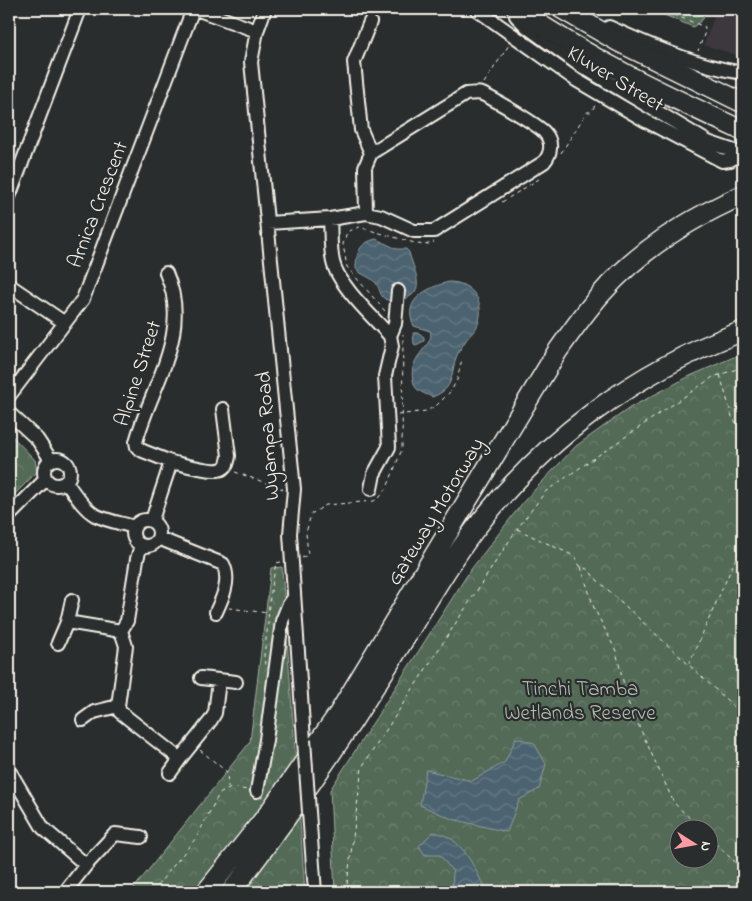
<svg xmlns="http://www.w3.org/2000/svg" width="752" height="901" font-family="'Indie Flower',sans-serif">
	<style>
		.built { fill: #3c393c }
		.park { fill: url(#park-crowns); stroke: #a3aea0; fill-rule: evenodd }
		.water { fill: url(#water-waves); stroke: #8f9ca0 }
		.lines { fill: none; stroke-linecap: round; stroke-linejoin: round }
		.minor-casing { stroke: #f4f1e8; stroke-width: 16 }
		.highway-casing { stroke: #f4f1e8; stroke-width: 22 }
		.path { stroke: #f4f1e8; stroke-width: 1; stroke-dasharray: 4 4; stroke-linecap: butt }
		.minor { stroke: #2a2d2e; stroke-width: 12 }
		.highway { stroke: #2a2d2e; stroke-width: 19 }
		.minor-bridge-casing { stroke: #f4f1e8; stroke-width: 16; stroke-linecap: butt }
		.minor-bridge { stroke: #2a2d2e; stroke-width: 12 }
		.labels { text-anchor: middle; stroke-width: 4.5; stroke-linejoin: round; paint-order: stroke }
		.street-label { font-size: 21px; fill: #f4f1e8; stroke: #2a2d2e }
		.park-label { font-size: 21px; fill: #b3bbae; stroke: #2a2d2e }
	</style>
	<defs>
		<pattern id="park-crowns" width="20" height="18" patternUnits="userSpaceOnUse" patternTransform="scale(1.25)"><rect width="20" height="18" fill="#526a57"/><path d="M2 6a3 3 0 1 1 6 0M12 15a3 3 0 1 1 6 0" fill="none" stroke="#6c806f"/></pattern>
		<pattern id="water-waves" width="16" height="10" patternUnits="userSpaceOnUse" patternTransform="scale(1.25)"><rect width="16" height="10" fill="#4c6370"/><path d="M0 5q4-4 8 0t8 0" fill="none" stroke="#667a84"/></pattern>
	</defs>
	<rect width="100%" height="100%" fill="#2a2d2e"/>
	<filter id="ink" filterUnits="userSpaceOnUse"><feTurbulence type="fractalNoise" baseFrequency=".02" numOctaves="2"/><feDisplacementMap in="SourceGraphic" scale="10" xChannelSelector="R" yChannelSelector="G"/><feConvolveMatrix kernelMatrix="1 2 1 2 8 2 1 2 1" color-interpolation-filters="sRGB"/></filter>
	<g filter="url(#ink)">
		<!-- built -->
		<path class="built" d="M 717,9 L 743,9 L 743,57 L 704,45 Z"/>
		<!-- park -->
		<path class="park" d="M 650,9 L 706,9 L 703,19 L 693,27 Z
			M 743,353 L 743,892 L 335,892 L 330,790 L 469,572 L 524,501 L 576,446 L 631,407 L 690,376 ZM 680,828 L 710,828 L 710,858 L 680,858 Z
			M 9,433 L 35,460 L 37,472 L 9,500 Z
			M 282,567 L 305,892 L 131,892 L 250,742 L 271,568 Z"/>
		<!-- water -->
		<path class="water" d="M 376,239 L 397,249 L 406,249 L 409,252 C 413,269 428,292 404,299 C 398,301 390,302 385,299 C 379,295 380,287 375,282 C 369,276 361,275 356,269 C 356,253 359,243 376,239 Z
			M 449,282 C 472,282 486,302 478,324 C 476,330 470,335 466,340 C 463,344 461,349 458,353 C 449,373 457,388 432,397 C 428,395 422,393 418,390 C 415,388 414,384 413,380 C 407,356 436,345 430,331 L 414,326 C 401,300 428,287 449,282 Z
			M 413,333 L 419,333 L 424,337 L 424,341 L 416,345 L 414,344 Z
			M 516,738 L 534,743 L 546,764 L 539,789 L 519,800 L 507,832 L 452,819 L 420,805 L 426,770 L 472,781 L 505,762 Z
			M 433,832 C 463,836 474,868 487,892 L 452,892 L 453,872 L 440,855 L 425,855 L 419,846 Z"/>
		<g class="lines">
			<!-- minor casing -->
			<g class="minor-casing">
				<path id="minor" d="M 196,9 L 257,31
					M 265,9 L 257,31 L 251,62 L 294,489 L 290,534 L 304,740
					M 476,9 L 576,80 L 646,121 L 722,161 L 730,160 L 742,153
					M 516,16 L 528,28 L 575,62 L 608,82 L 708,142 L 743,154
					M 370,22 L 354,62 L 361,130 L 371,153
					M 609,27 C 651,46 697,66 743,73
					M 9,197 L 80,9
					M 330,219 C 331,233 330,248 333,262 C 338,285 374,318 390,336 L 392,346 L 385,376 L 389,447 L 374,474 L 371,489
					M 268,223 L 330,219 L 366,213 L 365,167 L 371,153 L 466,94 C 471,94 477,92 482,94 C 492,98 540,126 545,133 C 553,142 551,154 544,162 L 434,231 L 414,231 L 381,216 L 366,213
					M 9,285 L 65,323
					M 390,336 L 395,324 L 398,291
					M 9,396 L 83,299 L 193,9
					M 9,413 L 37,439 L 51,460
					M44 472a13 13 0 1 1 26 0a13 13 0 1 1-26 0Z
					M 171,462 C 181,464 214,473 222,469 C 228,466 228,461 229,456 L 223,409
					M 66,482 C 74,493 83,508 95,515 C 107,521 121,523 134,527
					M 9,516 L 46,479
					M133 533a13 13 0 1 1 26 0a13 13 0 1 1-26 0Z
					M 152,520 L 171,462 L 143,451 L 137,447 L 136,442 C 151,385 193,333 166,273
					M 158,538 L 223,564 C 231,580 223,597 216,612
					M 141,545 L 137,559 L 127,621 L 121,631 L 126,646 L 118,706 L 120,712 L 180,759 L 211,720 L 215,713 L 219,681
					M 67,622 L 72,600
					M 58,643 L 67,622 L 121,631
					M 201,678 L 236,682
					M 83,720 L 94,712 L 118,706
					M 9,770 L 43,828 L 86,865
					M 170,773 L 180,759
					M 257,791 L 266,740 L 282,621 L 288,606 L 293,599
					M 309,812 L 315,892
					M 65,892 L 86,865 L 115,834 L 141,837"/>
			</g>
			<!-- highway casing -->
			<g class="highway-casing">
				<path id="highway" d="M 517,9 C 589,59 664,94 743,131
					M 562,9 L 619,42 L 743,103
					M 206,892 L 268,814 L 339,713 L 557,352 C 571,332 585,312 601,294 C 639,250 691,218 743,195
					M 231,892 C 284,823 334,752 380,678 C 411,630 438,579 472,533 C 541,441 635,371 743,331"/>
			</g>
			<!-- path -->
			<path class="path" d="M 659,9 L 705,27 L 705,32 L 698,51
				M 484,83 L 509,45
				M 561,153 L 587,112 L 591,112 L 596,104
				M 502,202 L 539,179
				M 385,311 L 347,267 L 343,244 L 347,232 L 359,227 L 418,244 L 425,245 L 434,242
				M 720,375 L 733,420 L 743,427
				M 398,415 L 426,411 L 436,406 L 451,391 L 457,380 L 462,359
				M 235,472 L 283,489
				M 517,529 L 574,556 L 580,566 L 589,570 L 594,577 L 743,715
				M 302,558 L 308,555 L 306,533 L 311,514 L 326,505 L 374,501 L 380,497 L 387,488 L 402,449 L 403,334
				M 581,567 L 594,608 L 616,651 L 628,702 L 674,803 L 700,828
				M 229,608 L 268,613
				M 689,664 L 743,542
				M 265,665 L 264,655 L 268,624 L 269,603 L 276,563 L 281,562
				M 200,750 L 227,772 L 228,788
				M 710,838 L 743,870
				M 152,892 L 196,838 L 219,794 L 233,787 L 247,790
				M 346,892 L 362,767 L 517,529 L 546,491 L 713,377 L 743,367"/>
			<!-- minor -->
			<use href="#minor" class="minor"/>
			<!-- highway -->
			<use href="#highway" class="highway"/>
			<!-- minor-bridge casing -->
			<g class="minor-bridge-casing">
				<path id="minor-bridge" d="M 304,740 L 309,812"/>
			</g>
			<!-- minor-bridge -->
			<use href="#minor-bridge" class="minor-bridge"/>
		</g>
	</g>
	<g class="labels">
		<!-- street labels -->
		<g class="street-label">
			<text transform="translate(616 78) rotate(31)" y="7">Kluver Street</text>
			<text transform="translate(97 204) rotate(-69)" y="7">Arnica Crescent</text>
			<text transform="translate(137 373) rotate(-72)" y="7">Alpine Street</text>
			<text transform="translate(267 436) rotate(-94)" y="7">Wyampa Road</text>
			<text transform="translate(435 511) rotate(-59)" y="7">Gateway Motorway</text>
		</g>
		<!-- park labels -->
		<g class="park-label">
			<text x="580" y="695">Tinchi Tamba<tspan x="580" dy="24">Wetlands Reserve</tspan></text>
		</g>
	</g>
	<!-- margin -->
	<rect width="752" height="901" fill="none" stroke="#2a2d2e" stroke-width="30"/>
	<rect x="15" y="15" width="722" height="871" fill="none" stroke="#f4f1e8" stroke-width="2" filter="url(#ink)"/>
	<!-- north arrow -->
	<g transform="translate(694 844) rotate(101)"><circle r="24" fill="#2a2d2e" stroke="#7b7b78"/>
	<path d="M0-4L9 19L0 12L-9 19Z" fill="#ff9aa2"/>
	<text y="-8" font-size="14" font-weight="bold" text-anchor="middle" fill="#f4f1e8">N</text>
	</g>
</svg>
